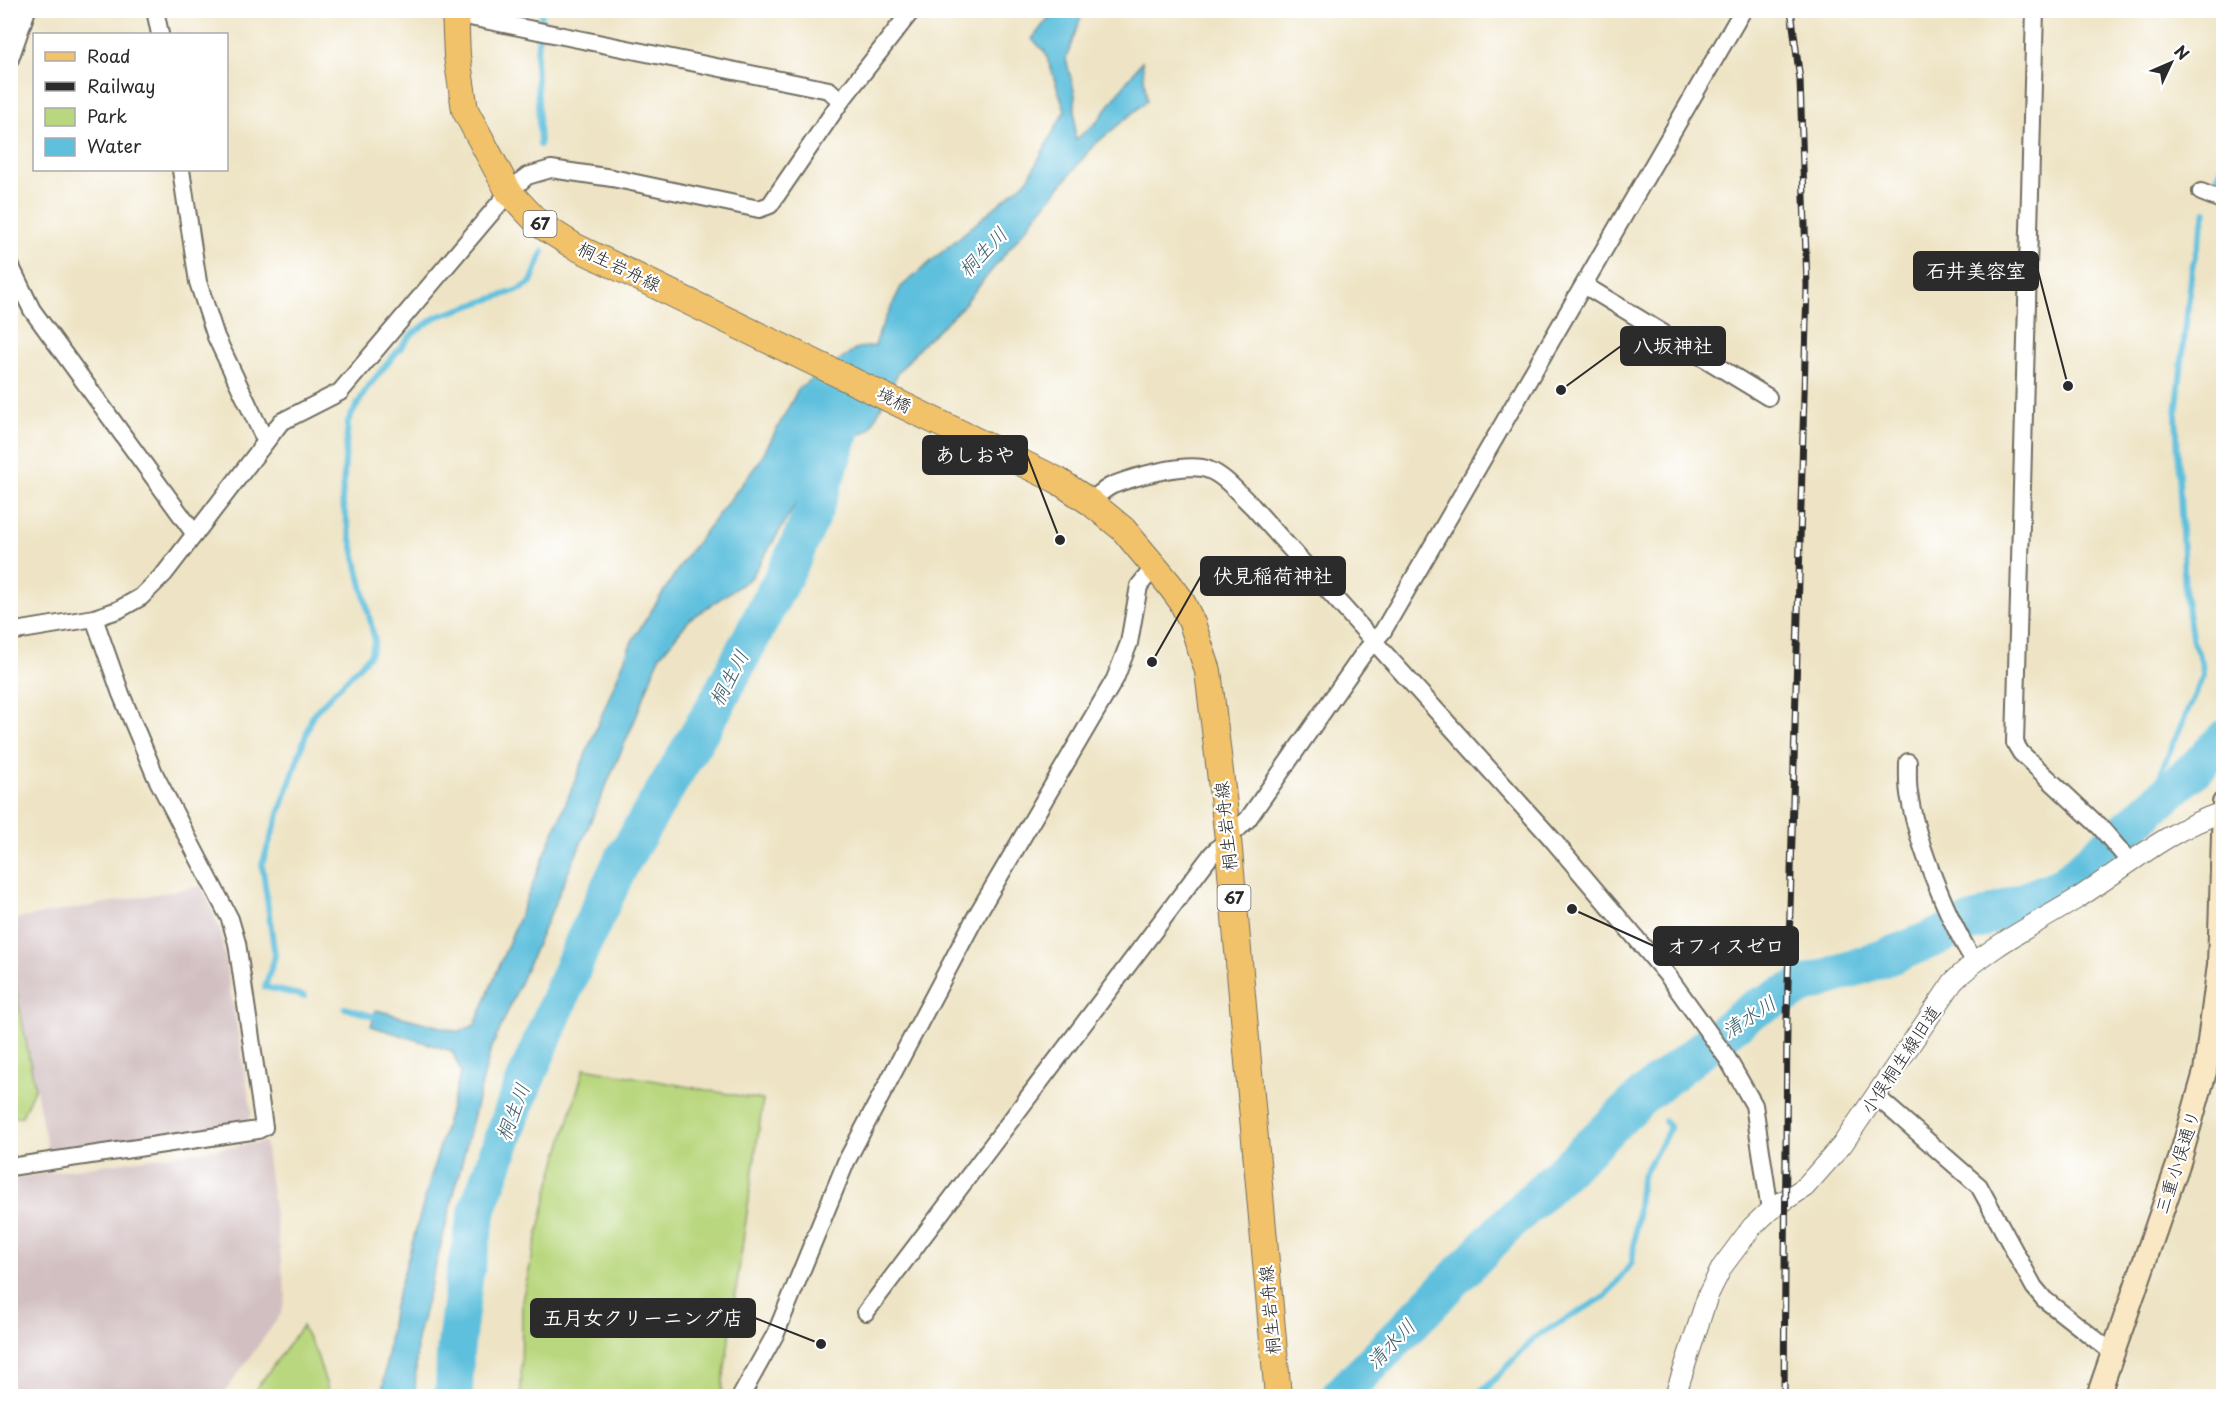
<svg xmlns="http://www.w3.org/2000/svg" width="2234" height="1407" font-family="'Playpen Sans','Klee One',sans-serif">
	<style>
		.industrial { fill: #d2bfc1 }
		.green { fill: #b9d77e; stroke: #728154; stroke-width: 1.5 }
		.water { fill: #5fc0dd; stroke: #457684; stroke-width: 1.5 }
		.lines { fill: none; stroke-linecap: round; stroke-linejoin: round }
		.stream { stroke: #5fc0dd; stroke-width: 6 }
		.river { stroke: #5fc0dd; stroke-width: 38 }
		.minor-casing { stroke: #6f6c61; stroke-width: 20 }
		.tertiary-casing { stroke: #6f6c61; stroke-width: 22 }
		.secondary-casing { stroke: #6f6c61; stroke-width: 26 }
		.primary-casing { stroke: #6f6c61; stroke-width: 28 }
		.minor { stroke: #fff; stroke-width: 16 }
		.tertiary { stroke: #fff; stroke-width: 20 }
		.secondary { stroke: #fae7c3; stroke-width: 22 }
		.primary { stroke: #f2c26a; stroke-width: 26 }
		.rail-casing { stroke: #2b2b2b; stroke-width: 7 }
		.rail { stroke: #fff; stroke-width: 4.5; stroke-dasharray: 14; stroke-linecap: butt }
		.labels { text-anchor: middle; stroke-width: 4.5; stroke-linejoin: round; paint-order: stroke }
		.shield { fill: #fff; stroke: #6b6b6b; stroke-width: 1.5 }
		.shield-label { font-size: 16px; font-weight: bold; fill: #2b2b2b }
		.street-label { font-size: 18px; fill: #2b2b2b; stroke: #fff }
		.water-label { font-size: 20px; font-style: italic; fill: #3d5f69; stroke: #fff }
		.leader { fill: none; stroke: #2b2b2b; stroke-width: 2 }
		.callout-dot { fill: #2b2b2b; stroke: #fff; stroke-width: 2 }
		.callout { fill: #2b2b2b; stroke: #2b2b2b; stroke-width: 2 }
		.callout-label { font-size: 20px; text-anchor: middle; font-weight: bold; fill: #fff }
	</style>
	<rect width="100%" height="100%" fill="#fff"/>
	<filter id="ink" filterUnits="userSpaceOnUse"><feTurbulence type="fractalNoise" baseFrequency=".0167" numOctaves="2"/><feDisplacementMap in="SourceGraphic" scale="12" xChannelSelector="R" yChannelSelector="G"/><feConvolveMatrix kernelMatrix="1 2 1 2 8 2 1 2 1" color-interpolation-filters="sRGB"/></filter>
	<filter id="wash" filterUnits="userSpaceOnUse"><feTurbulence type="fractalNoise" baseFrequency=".008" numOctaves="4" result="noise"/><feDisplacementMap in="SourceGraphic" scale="24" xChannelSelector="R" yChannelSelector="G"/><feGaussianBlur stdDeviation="1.35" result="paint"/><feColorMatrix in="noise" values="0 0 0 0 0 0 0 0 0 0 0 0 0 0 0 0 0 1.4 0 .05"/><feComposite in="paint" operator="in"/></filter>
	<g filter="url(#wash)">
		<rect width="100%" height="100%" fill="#eee4c5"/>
		<!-- industrial -->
		<path class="industrial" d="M 202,886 L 220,930 L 252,1114 L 247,1122 L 48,1152 L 11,959 L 10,920 Z
			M 265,1142 L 286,1297 L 281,1314 L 222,1396 L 11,1396 L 11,1178 Z"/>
		<!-- green -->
		<path class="green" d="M 10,959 L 35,1087 L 22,1116 L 11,1118 Z
			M 584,1068 L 763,1100 L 721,1396 L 521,1396 L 522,1300 L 550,1183 Z
			M 302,1326 L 317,1355 L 330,1396 L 251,1396 Z"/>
		<!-- water -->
		<path class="water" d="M 1054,11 L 1083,11 L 1066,59 L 1075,94 L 1075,140 L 1097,122 L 1142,61 L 1147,101 L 1093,146 L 961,308 L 923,344 L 899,371 L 870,429 L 861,434 L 846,430 L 822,461 L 751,578 L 690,619 L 659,657 L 637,715 L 490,1052 L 417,1339 L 415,1396 L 382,1396 L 393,1310 L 461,1072 L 452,1051 L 371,1026 L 376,1010 L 459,1032 L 475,1025 L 632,641 L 687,555 L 759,462 L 799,388 L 858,348 L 875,346 L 880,330 L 901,287 L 1028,179 L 1065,110 L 1045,52 L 1032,39 Z"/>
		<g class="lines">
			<!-- stream -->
			<path class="stream" d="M 540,145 L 536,60 L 542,10
				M 2214,185 L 2224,162
				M 2156,803 L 2162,769 L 2203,676 L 2202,662 L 2193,642 L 2185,594 L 2176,415 L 2192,268 L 2206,211
				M 304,996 L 265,987 L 275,956 L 262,864 L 313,714 L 370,655 L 375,641 L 342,501 L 348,421 L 367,388 L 412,334 L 436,317 L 521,289 L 531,282 L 543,251
				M 345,1008 L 379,1018
				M 1475,1396 L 1488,1385
				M 1483,1396 L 1492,1382 L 1535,1337 L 1606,1296 L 1632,1263 L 1641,1179 L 1670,1128 L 1665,1121"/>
			<!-- river -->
			<path class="river" d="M 454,1396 L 455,1353 L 464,1279 L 478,1209 L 516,1102 L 584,941 L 621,863 L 714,708 L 791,562 L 814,510 L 853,396
				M 1340,1396 L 1508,1224 L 1645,1094 L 1754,1009 L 1805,985 L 1895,954 L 2064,885 L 2198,766 L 2224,739"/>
		</g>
	</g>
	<g filter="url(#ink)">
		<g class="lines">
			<!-- minor casing -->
			<g class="minor-casing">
				<path id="minor" d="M 155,10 L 160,34
					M 2035,10 L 2015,743 L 2021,753 L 2101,828 L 2130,862
					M 455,14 L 829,90 L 841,101
					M 10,59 L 27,10
					M 181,170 L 198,282 L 216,337 L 265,440
					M 2201,192 L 2224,201
					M 10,265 L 32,310 L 194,533
					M 1584,285 L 1768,397
					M 1090,502 C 1097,496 1104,489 1113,485 C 1134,477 1188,461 1209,470 C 1225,476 1239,494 1252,506 L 1552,839 L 1668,976 L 1727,1058 L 1754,1105 L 1770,1210
					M 10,632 L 94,618 L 118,610 L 141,597 L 165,573 L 281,422 L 340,392 L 509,192 L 527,176 L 551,169 L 612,178 L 759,209 L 770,205 L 841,101 L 912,10
					M 1908,762 C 1908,774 1907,787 1910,799 C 1917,843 1950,925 1975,962
					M 1877,1097 L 1979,1186 L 2034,1287 L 2044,1299 L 2113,1353
					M 10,1167 L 258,1130 L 264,1127 L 237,943 L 230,919 L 155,775 L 121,694 L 94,618
					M 866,1312 L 1212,854 L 1248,819 L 1364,653 L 1383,631 L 1743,10
					M 741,1396 L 776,1333 L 846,1162 L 975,918 L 1115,679 L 1129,643 L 1139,586 L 1154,567"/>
			</g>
			<!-- tertiary casing -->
			<g class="tertiary-casing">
				<path id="tertiary" d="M 1675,1396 L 1708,1295 L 1722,1267 L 1752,1227 L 1770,1210 L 1805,1187 L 1842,1145 L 1953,982 C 1987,947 2036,924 2078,898 C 2126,867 2168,830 2223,812"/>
			</g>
			<!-- secondary casing -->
			<g class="secondary-casing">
				<path id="secondary" d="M 2098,1396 L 2180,1159 L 2205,1072 L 2219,965 L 2224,803"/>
			</g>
			<!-- primary casing -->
			<g class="primary-casing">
				<path id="primary" d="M 455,10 L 457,56 L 465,110 L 509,192 L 539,224 L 574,246 L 1057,480 L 1090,502 L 1123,529 L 1169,584 L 1181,600 L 1192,623 L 1208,671 L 1228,839 L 1278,1396"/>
			</g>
			<!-- minor -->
			<use href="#minor" class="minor"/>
			<!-- tertiary -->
			<use href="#tertiary" class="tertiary"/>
			<!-- secondary -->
			<use href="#secondary" class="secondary"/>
			<!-- primary -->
			<use href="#primary" class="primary"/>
			<!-- rail casing -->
			<g class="rail-casing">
				<path id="rail" d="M 1784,1396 L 1787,1020 L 1807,285 L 1800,80 L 1791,10"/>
			</g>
			<!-- rail -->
			<use href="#rail" class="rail"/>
		</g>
	</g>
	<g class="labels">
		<!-- shield labels -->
		<g class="shield">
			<rect x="523.5" y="211" width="33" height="26" rx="4.5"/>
			<rect x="1217.5" y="885" width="33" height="26" rx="4.5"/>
		</g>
		<g class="shield-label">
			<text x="540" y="230">67</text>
			<text x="1234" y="904">67</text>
		</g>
		<!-- street labels -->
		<g class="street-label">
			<text transform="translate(619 267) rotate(26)" y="6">桐生岩舟線</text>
			<text transform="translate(894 400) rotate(26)" y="6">境橋</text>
			<text transform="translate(1226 826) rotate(-96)" y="6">桐生岩舟線</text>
			<text transform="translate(1901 1060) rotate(-56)" y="6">小俣桐生線旧道</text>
			<text transform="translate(2178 1162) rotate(-72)" y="6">三重小俣通り</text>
			<text transform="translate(1270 1310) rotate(-95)" y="6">桐生岩舟線</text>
		</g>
		<!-- water labels -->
		<g class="water-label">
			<text transform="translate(983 252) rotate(-46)" y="7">桐生川</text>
			<text transform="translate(729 678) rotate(-62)" y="7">桐生川</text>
			<text transform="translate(1749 1017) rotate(-33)" y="7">清水川</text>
			<text transform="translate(513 1112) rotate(-69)" y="7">桐生川</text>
			<text transform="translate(1391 1344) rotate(-46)" y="7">清水川</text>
		</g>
	</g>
	<!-- callouts -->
	<path class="leader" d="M2068 386L2038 271M1561 390L1621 346M1060 540L1027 455M1152 662L1201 576M1572 909L1654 946M821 1344L755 1318"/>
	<g class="callout-dot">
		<circle cx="2068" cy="386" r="6"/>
		<circle cx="1561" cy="390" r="6"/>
		<circle cx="1060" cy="540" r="6"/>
		<circle cx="1152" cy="662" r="6"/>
		<circle cx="1572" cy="909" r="6"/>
		<circle cx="821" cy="1344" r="6"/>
	</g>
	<g class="callout">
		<rect x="1914" y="252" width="124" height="38" rx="6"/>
		<rect x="1621" y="327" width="104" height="38" rx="6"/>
		<rect x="923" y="436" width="104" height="38" rx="6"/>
		<rect x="1201" y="557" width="144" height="38" rx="6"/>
		<rect x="1654" y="927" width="144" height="38" rx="6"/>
		<rect x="531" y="1299" width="224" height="38" rx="6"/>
	</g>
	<g class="callout-label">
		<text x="1976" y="278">石井美容室</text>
		<text x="1673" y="353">八坂神社</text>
		<text x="975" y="462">あしおや</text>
		<text x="1273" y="583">伏見稲荷神社</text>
		<text x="1726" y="953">オフィスゼロ</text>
		<text x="643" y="1325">五月女クリーニング店</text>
	</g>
	<!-- margin -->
	<rect width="2234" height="1407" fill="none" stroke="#fff" stroke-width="36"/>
	<!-- legend -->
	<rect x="33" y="33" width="195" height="138" fill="#ffffff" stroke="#aaaaaa" stroke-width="1.5"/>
	<rect x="45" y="52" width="30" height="9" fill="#f2c26a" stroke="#aaaaaa" stroke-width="1.5"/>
	<text x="87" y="63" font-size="18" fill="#2b2b2b">Road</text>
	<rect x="45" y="82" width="30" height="9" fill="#2b2b2b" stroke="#aaaaaa" stroke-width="1.5"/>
	<text x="87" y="93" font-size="18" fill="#2b2b2b">Railway</text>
	<rect x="45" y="108" width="30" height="18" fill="#b9d77e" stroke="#aaaaaa" stroke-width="1.5"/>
	<text x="87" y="123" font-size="18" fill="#2b2b2b">Park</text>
	<rect x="45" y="138" width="30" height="18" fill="#5fc0dd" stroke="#aaaaaa" stroke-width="1.5"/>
	<text x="87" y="153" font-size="18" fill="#2b2b2b">Water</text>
	<!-- north arrow -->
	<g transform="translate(2171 63) rotate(46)" stroke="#ffffff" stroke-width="4.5" paint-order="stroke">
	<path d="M0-4.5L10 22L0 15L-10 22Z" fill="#2b2b2b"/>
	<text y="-9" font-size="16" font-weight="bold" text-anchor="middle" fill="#2b2b2b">N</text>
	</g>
</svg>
